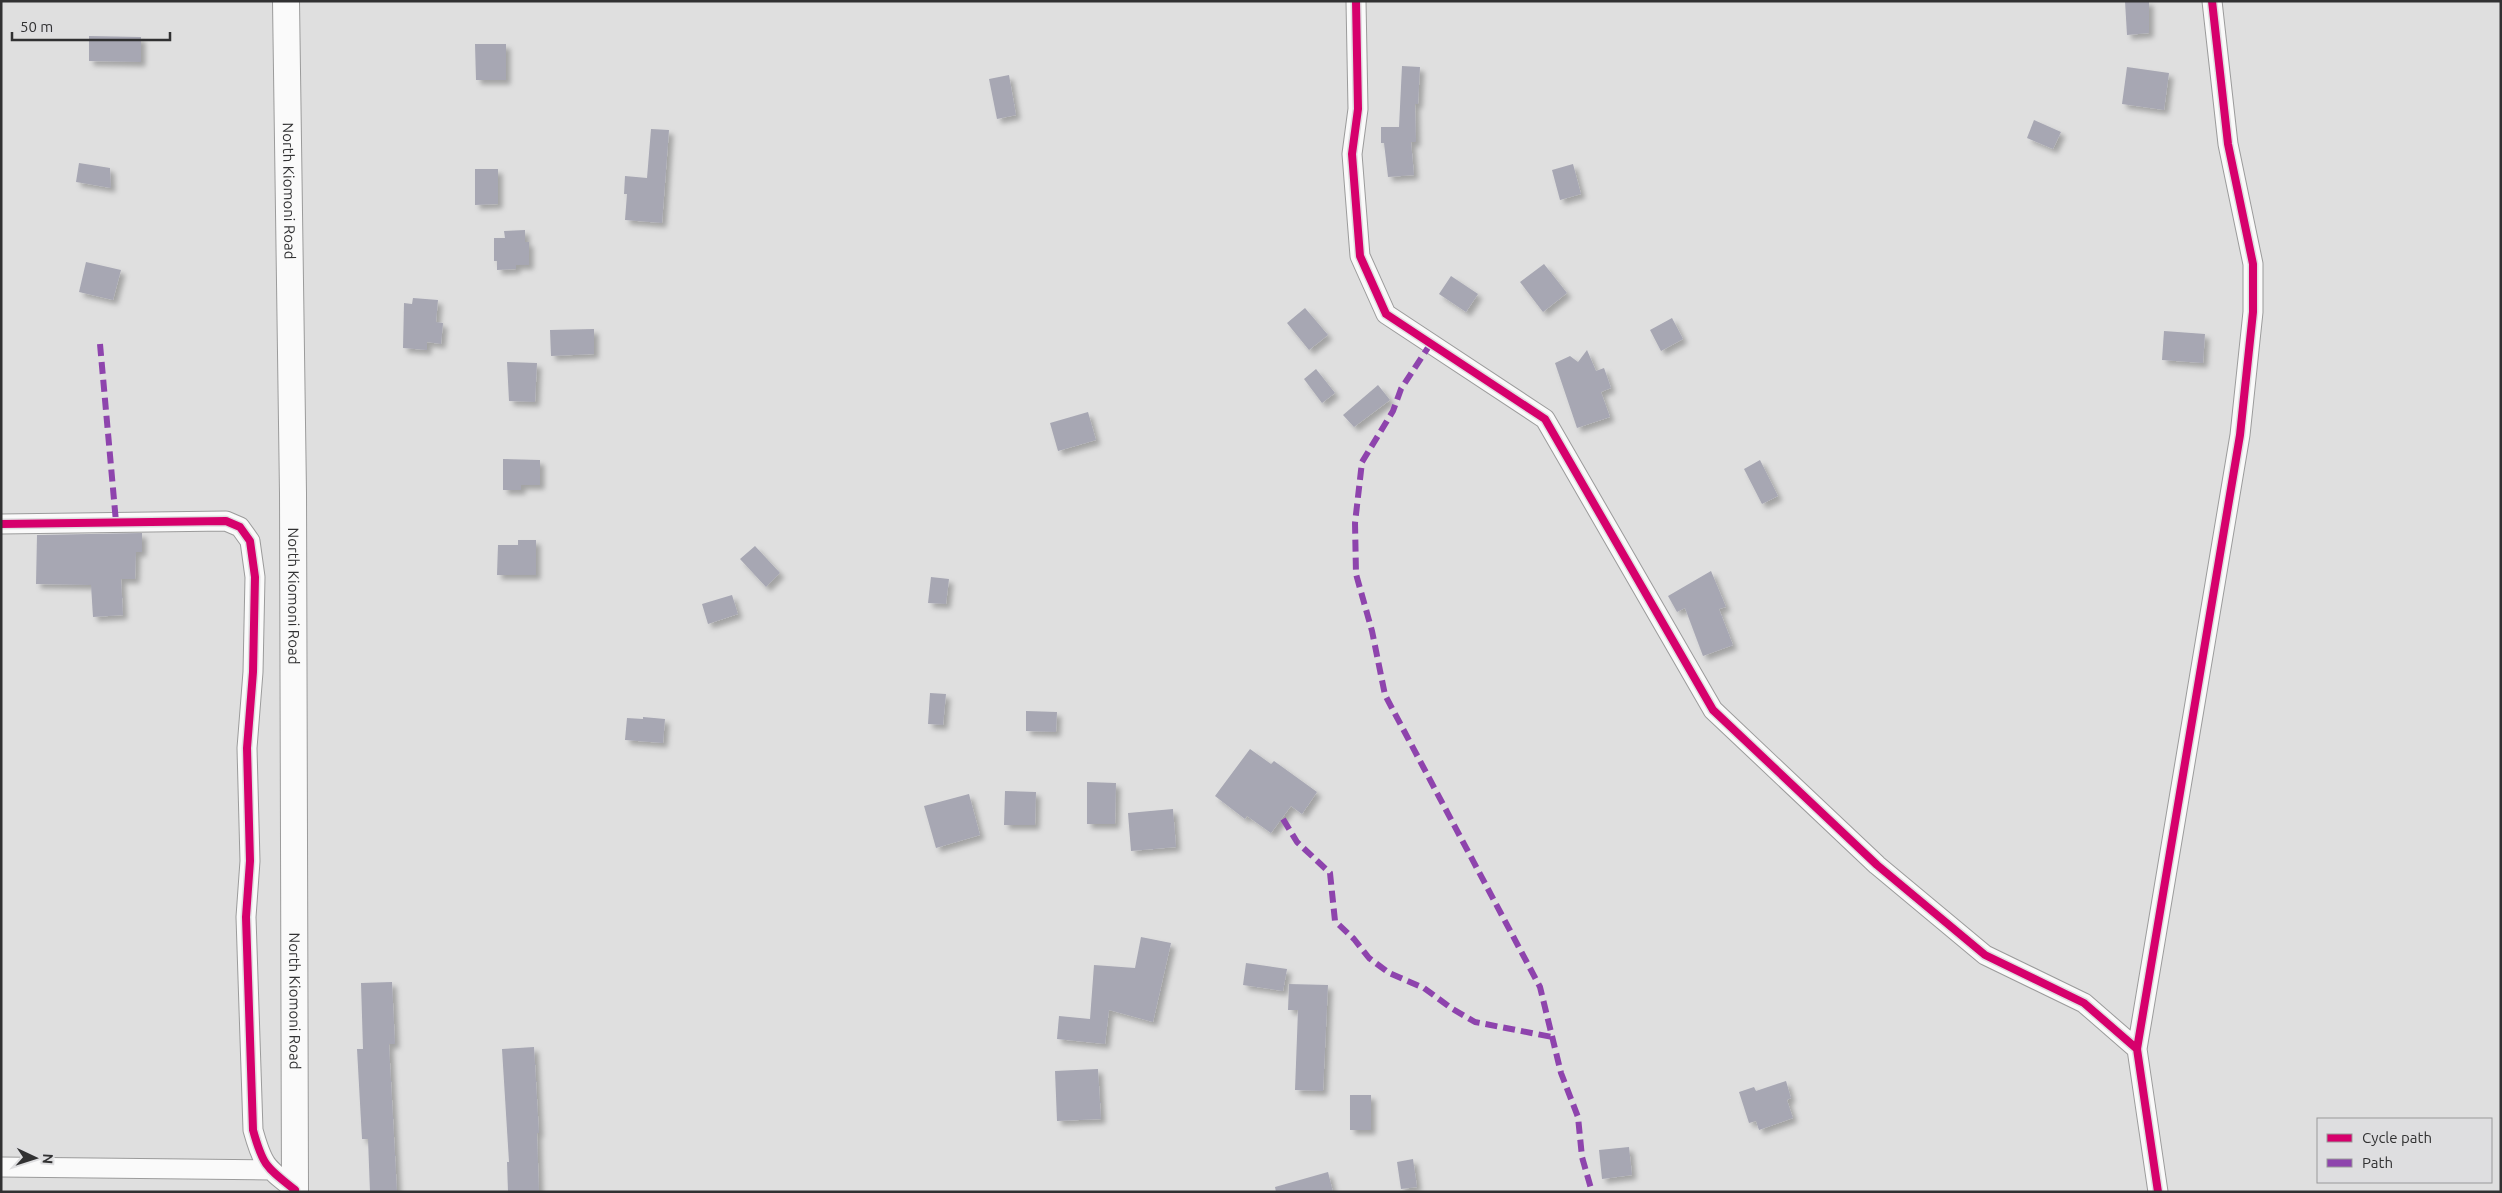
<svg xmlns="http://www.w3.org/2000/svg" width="2502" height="1193" font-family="Ubuntu,sans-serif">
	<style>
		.building { fill: #a7a7b3; filter: url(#shadow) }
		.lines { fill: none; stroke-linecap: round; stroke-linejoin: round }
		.street-casing { stroke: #9b9b9b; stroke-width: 21 }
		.secondary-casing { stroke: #9b9b9b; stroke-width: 28 }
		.street { stroke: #fafafa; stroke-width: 19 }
		.secondary { stroke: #fafafa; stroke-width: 26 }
		.quiet { stroke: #8e44ad; stroke-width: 6; stroke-dasharray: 12 6; stroke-linecap: butt }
		.cycleway-casing { stroke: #dedee0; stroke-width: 11 }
		.cycleway { stroke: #d6006c; stroke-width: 8 }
		.labels { text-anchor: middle; stroke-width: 5; stroke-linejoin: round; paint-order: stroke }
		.street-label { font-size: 15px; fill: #313132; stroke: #dedee0 }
	</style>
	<defs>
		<filter id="shadow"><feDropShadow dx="4.5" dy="4.5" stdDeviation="2.5" flood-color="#0004"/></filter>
	</defs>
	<rect width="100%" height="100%" fill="#dfdfdf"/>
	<!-- building -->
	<path class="building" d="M 2125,1 L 2149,1 L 2149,33 L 2127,35 Z
		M 89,36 L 141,37 L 141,62 L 89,61 Z
		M 475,44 L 506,44 L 506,80 L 476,80 Z
		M 1402,66 L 1420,67 L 1418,104 L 1415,104 L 1416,142 L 1411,142 L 1414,175 L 1388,177 L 1384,143 L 1381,143 L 1381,127 L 1399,127 Z
		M 2127,67 L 2169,73 L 2164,110 L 2122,104 Z
		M 1009,75 L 1016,115 L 997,119 L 989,79 Z
		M 2034,120 L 2061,132 L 2053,149 L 2027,138 Z
		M 651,129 L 669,130 L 662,223 L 625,220 L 627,194 L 624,194 L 625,176 L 647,178 Z
		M 79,163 L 110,168 L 111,188 L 76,182 Z
		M 1573,164 L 1581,194 L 1560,200 L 1552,170 Z
		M 475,169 L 498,169 L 498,204 L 475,205 Z
		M 525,230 L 525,242 L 529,242 L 529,265 L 516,265 L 516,269 L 497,270 L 497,261 L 494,261 L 494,238 L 505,238 L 504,231 Z
		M 86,262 L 121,270 L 113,300 L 79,292 Z
		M 1544,264 L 1567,293 L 1543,312 L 1520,282 Z
		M 1451,276 L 1478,294 L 1466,312 L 1439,294 Z
		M 413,298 L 438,300 L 436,322 L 443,323 L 441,344 L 427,342 L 427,350 L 403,348 L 404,303 L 412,304 Z
		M 1305,308 L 1328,335 L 1309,350 L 1287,323 Z
		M 1672,318 L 1683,339 L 1661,351 L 1650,330 Z
		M 594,329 L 594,354 L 551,356 L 550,330 Z
		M 2164,331 L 2205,334 L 2203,363 L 2162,360 Z
		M 1587,350 L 1596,371 L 1604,368 L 1611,388 L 1601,392 L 1610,417 L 1577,428 L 1555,363 L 1570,356 L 1578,362 Z
		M 507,362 L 537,363 L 535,402 L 509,401 Z
		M 1316,369 L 1335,393 L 1322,403 L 1304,379 Z
		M 1378,385 L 1390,400 L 1354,427 L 1343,415 Z
		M 1088,412 L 1096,440 L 1058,451 L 1050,423 Z
		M 503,459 L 540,460 L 540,485 L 521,485 L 521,490 L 503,490 Z
		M 1760,460 L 1778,496 L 1762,504 L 1744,469 Z
		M 142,533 L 142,552 L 136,552 L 135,579 L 121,579 L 123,615 L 93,617 L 91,585 L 36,584 L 37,535 Z
		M 518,540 L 536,540 L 536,575 L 497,575 L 498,545 L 518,545 Z
		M 755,546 L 780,573 L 766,587 L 740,559 Z
		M 1711,571 L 1726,607 L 1719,609 L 1733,645 L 1703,656 L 1685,608 L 1677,612 L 1668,596 Z
		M 931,577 L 949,579 L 946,604 L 928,603 Z
		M 732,595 L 738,614 L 708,624 L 702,604 Z
		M 930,693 L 946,694 L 943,725 L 928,724 Z
		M 1026,711 L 1057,712 L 1056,732 L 1026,731 Z
		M 643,717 L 665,719 L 663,743 L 625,740 L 627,718 L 643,719 Z
		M 1250,749 L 1271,764 L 1274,761 L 1317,792 L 1302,814 L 1291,806 L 1271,833 L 1247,816 L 1245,819 L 1215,796 Z
		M 1087,782 L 1116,783 L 1115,824 L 1087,824 Z
		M 1005,791 L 1036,792 L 1035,825 L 1004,825 Z
		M 969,794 L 980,835 L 936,848 L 924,806 Z
		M 1173,809 L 1176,847 L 1131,851 L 1128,813 Z
		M 1141,937 L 1171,943 L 1153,1022 L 1109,1010 L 1105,1044 L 1057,1039 L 1059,1016 L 1090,1019 L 1094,965 L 1135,968 Z
		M 1246,963 L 1287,969 L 1283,991 L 1243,985 Z
		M 392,982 L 395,1044 L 389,1044 L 397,1192 L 370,1192 L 368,1139 L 362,1139 L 357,1049 L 363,1049 L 361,983 Z
		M 1289,984 L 1328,985 L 1323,1091 L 1295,1090 L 1298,1010 L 1288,1010 Z
		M 534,1047 L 539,1133 L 537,1133 L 539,1192 L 508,1192 L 507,1162 L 509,1162 L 502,1049 Z
		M 1098,1069 L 1101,1119 L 1057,1121 L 1055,1071 Z
		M 1786,1081 L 1791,1098 L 1787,1100 L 1793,1118 L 1759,1130 L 1756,1121 L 1749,1123 L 1739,1092 L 1754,1087 L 1756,1091 Z
		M 1350,1095 L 1371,1095 L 1371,1130 L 1350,1130 Z
		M 1629,1147 L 1632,1175 L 1602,1179 L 1599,1150 Z
		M 1413,1159 L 1417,1187 L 1401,1189 L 1397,1162 Z
		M 1328,1172 L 1333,1192 L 1276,1192 L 1275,1187 Z"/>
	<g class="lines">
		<!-- street casing -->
		<g class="street-casing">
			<path id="street" d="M 1356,1 L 1358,109 L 1352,154 L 1360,256 L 1386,314 L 1545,419 L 1713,710 L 1877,865 L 1985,955 L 2084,1003 L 2137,1049
				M 1,524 L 226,521 L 240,527 L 250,541 L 255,577 L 253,672 L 247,748 L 250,861 L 246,917 L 253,1130 C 263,1166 266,1167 295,1190
				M 1,1167 L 270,1170
				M 2158,1192 L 2137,1049 L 2240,435 L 2253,312 L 2253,264 L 2228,144 L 2212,1"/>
		</g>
		<!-- secondary casing -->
		<g class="secondary-casing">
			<g id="secondary">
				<path id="s1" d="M 286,1 L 293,493 L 295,1192"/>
			</g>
		</g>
		<!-- street -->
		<use href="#street" class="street"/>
		<!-- secondary -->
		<use href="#secondary" class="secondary"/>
		<!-- quiet -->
		<path class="quiet" d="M 1431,343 L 1401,389 L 1393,411 L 1362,462 L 1355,523 L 1356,574 L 1372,631 L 1385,695 L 1540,987 L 1561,1073 L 1578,1117 L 1582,1157 L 1592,1192
			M 100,344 L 116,522
			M 1283,819 L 1297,842 L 1330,873 L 1335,921 L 1354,939 L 1369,958 L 1389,973 L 1424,988 L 1451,1008 L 1475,1022 L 1552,1037"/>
		<!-- cycleway casing -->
		<g class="cycleway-casing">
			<path id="cycleway" d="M 1356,1 L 1358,109 L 1352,154 L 1360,256 L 1386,314 L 1545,419 L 1713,710 L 1877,865 L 1985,955 L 2084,1003 L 2137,1049
				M 1,524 L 226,521 L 240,527 L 250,541 L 255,577 L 253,672 L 247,748 L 250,861 L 246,917 L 253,1130 C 263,1166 266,1167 295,1190
				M 2158,1192 L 2137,1049 L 2240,435 L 2253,312 L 2253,264 L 2228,144 L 2212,1"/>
		</g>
		<!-- cycleway -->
		<use href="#cycleway" class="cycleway"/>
	</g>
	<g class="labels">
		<!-- street labels -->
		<g class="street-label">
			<text dy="5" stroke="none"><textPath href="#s1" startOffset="190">North Kiomoni Road</textPath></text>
			<text dy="5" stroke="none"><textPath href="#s1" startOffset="595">North Kiomoni Road</textPath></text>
			<text dy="5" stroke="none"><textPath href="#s1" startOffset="1000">North Kiomoni Road</textPath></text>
		</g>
	</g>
	<!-- border -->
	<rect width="2502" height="1193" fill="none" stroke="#313132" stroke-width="5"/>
	<!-- legend -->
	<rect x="2317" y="1118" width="175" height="65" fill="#dedee0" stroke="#99999a"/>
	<rect x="2327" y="1134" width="25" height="8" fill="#d6006c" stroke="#99999a"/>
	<text x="2362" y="1143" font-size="15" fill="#313132">Cycle path</text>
	<rect x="2327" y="1159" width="25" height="8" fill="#8e44ad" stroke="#99999a"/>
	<text x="2362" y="1168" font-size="15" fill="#313132">Path</text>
	<!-- north arrow -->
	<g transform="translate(35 1158) rotate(94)" stroke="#dedee0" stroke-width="4" paint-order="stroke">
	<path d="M0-4L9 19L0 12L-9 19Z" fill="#313132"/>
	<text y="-8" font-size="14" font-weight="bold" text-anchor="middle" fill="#313132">N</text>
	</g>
	<!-- scale -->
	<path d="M12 32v8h158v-8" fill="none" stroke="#313132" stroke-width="2.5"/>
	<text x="20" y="32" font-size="15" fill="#313132" stroke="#dedee0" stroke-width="4" paint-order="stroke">50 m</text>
</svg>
